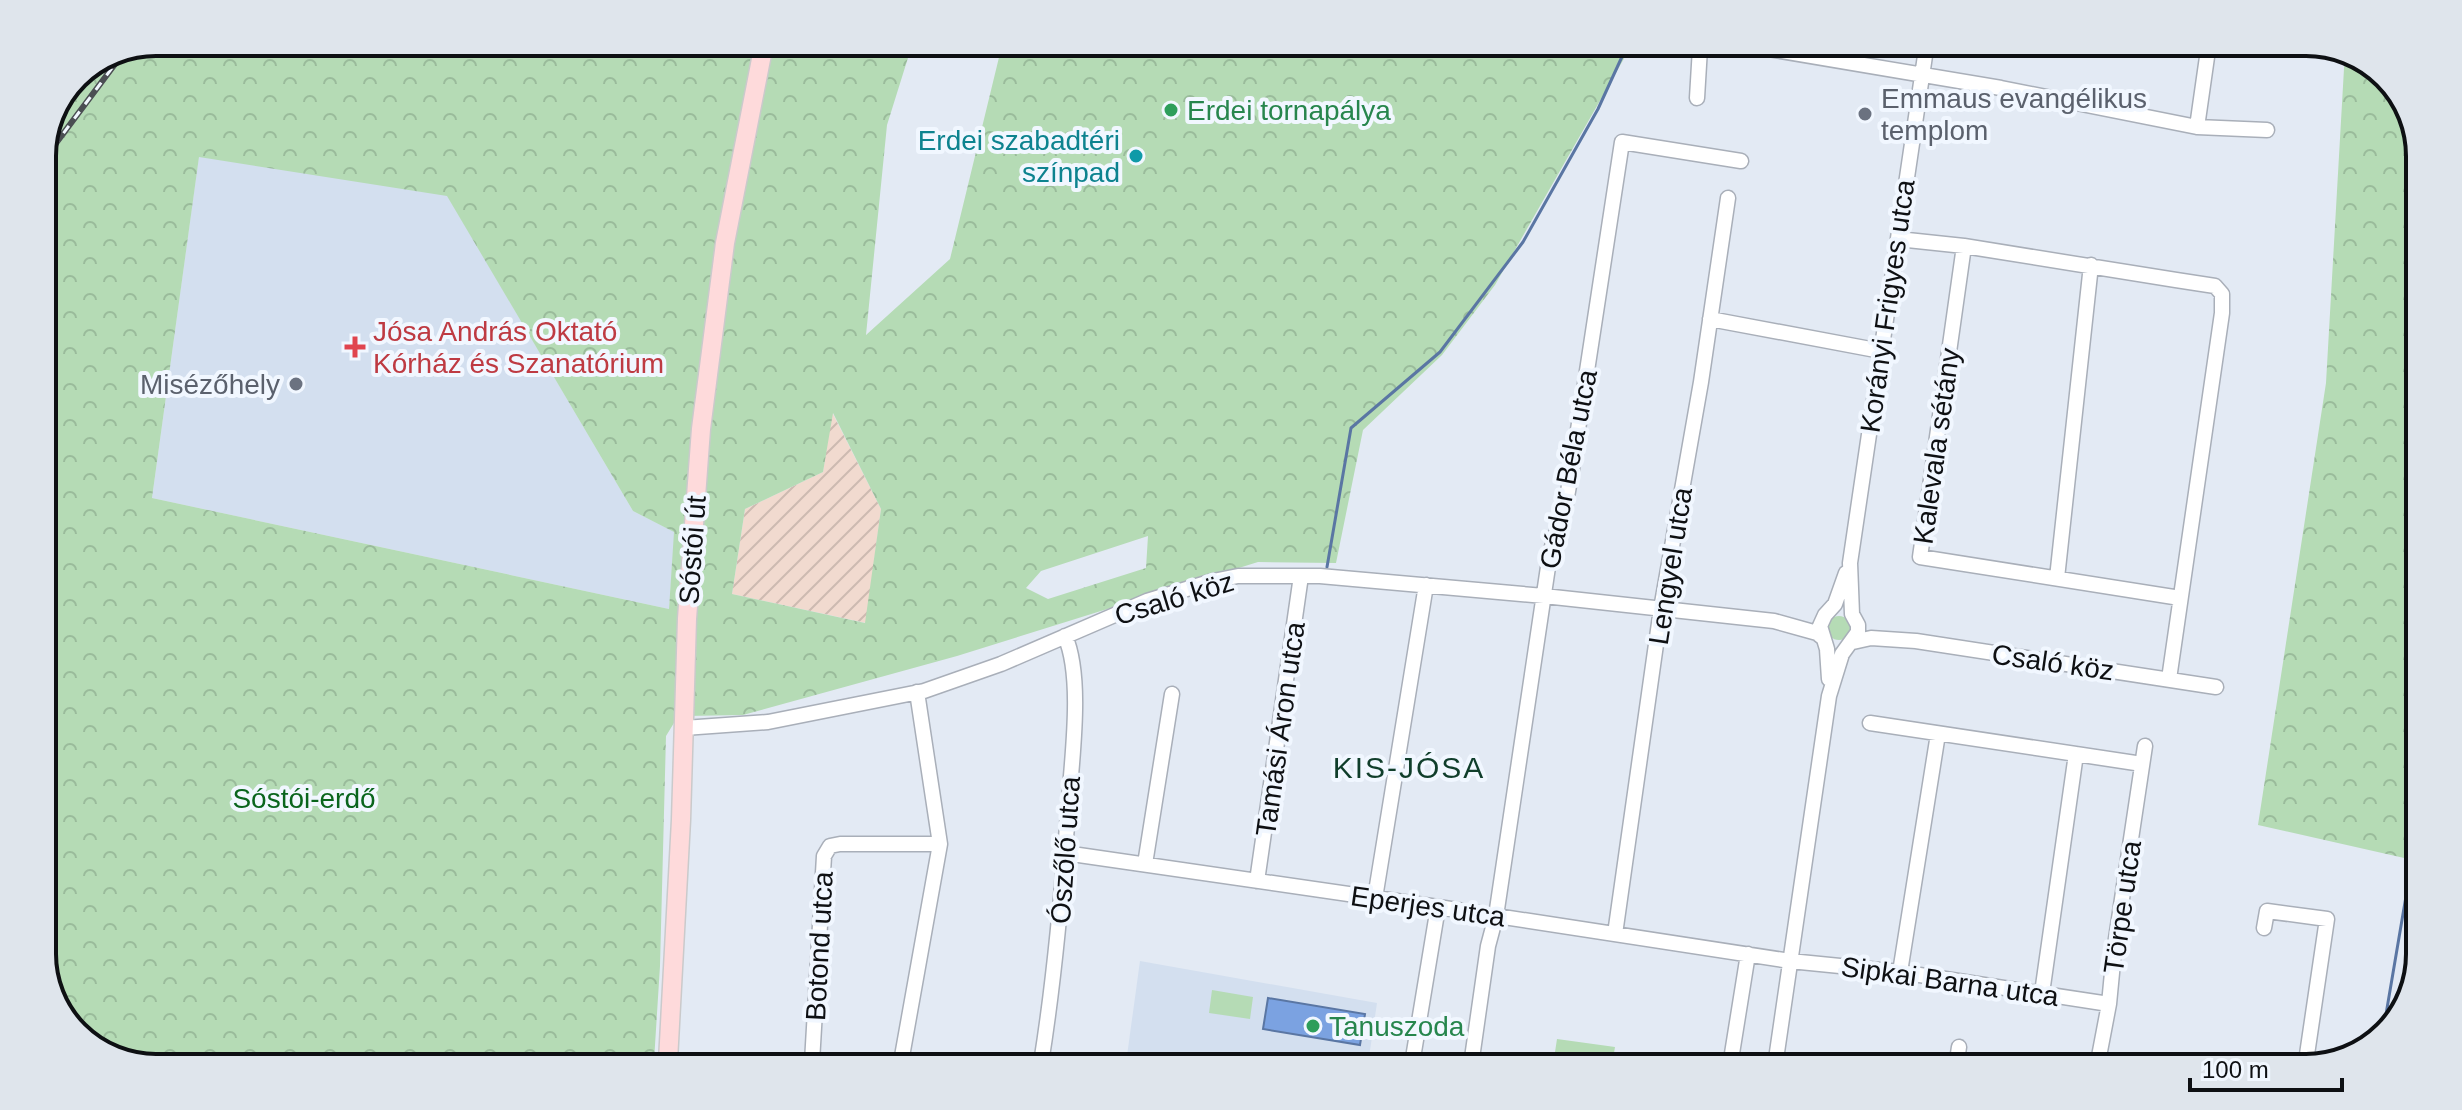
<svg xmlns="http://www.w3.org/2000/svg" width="2462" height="1110" font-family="Arial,sans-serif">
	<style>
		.industrial { fill: url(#industrial-furrows) }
		.built { fill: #d3dfef }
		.grass { fill: url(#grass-tufts) }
		.forest { fill: url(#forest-crowns); fill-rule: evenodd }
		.garden { fill: #b5dbb5 }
		.water { fill: #7ba2e1; stroke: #5a76a3; stroke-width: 2 }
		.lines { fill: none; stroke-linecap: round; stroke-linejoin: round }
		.stream { stroke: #5a76a3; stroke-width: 3 }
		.minor-casing { stroke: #a9afb9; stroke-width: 17 }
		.major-casing { stroke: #cacacb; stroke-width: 21 }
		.minor { stroke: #fff; stroke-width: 14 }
		.major { stroke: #fedadb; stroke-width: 18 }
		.rail-casing { stroke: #4b4e53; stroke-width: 6 }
		.rail { stroke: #f1f7ff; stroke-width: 3; stroke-dasharray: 9; stroke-linecap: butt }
		.leisure-dot { fill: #2e9e5b; stroke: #f1f7ff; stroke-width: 3 }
		.worship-dot { fill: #6b7280; stroke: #f1f7ff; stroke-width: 3 }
		.culture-dot { fill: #0f9aa8; stroke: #f1f7ff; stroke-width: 3 }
		.health-dot { fill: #e0444e; stroke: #f1f7ff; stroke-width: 3 }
		.labels { text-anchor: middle; stroke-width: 8; stroke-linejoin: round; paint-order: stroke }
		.worship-label { font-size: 28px; fill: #5b616d; stroke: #f1f7ff; text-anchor: start }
		.leisure-label { font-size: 28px; fill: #27864d; stroke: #f1f7ff; text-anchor: start }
		.culture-label { font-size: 28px; fill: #0d838f; stroke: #f1f7ff; text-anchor: end }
		.street-label { font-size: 28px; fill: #0e1013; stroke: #f1f7ff }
		.health-label { font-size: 28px; fill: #be3a42; stroke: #f1f7ff; text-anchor: start }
		.park-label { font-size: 28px; fill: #0a651d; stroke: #f1f7ff }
		.neighbourhood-label { font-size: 30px; letter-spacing: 2px; fill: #103e2b; stroke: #f1f7ff }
		.rim { fill: none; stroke: #0e1013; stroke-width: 4 }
	</style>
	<defs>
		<pattern id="industrial-furrows" width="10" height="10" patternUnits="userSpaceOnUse" patternTransform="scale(2)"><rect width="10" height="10" fill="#f1dacf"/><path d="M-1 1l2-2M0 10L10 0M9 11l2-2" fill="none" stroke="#cdbab1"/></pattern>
		<pattern id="grass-tufts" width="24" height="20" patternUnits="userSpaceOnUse" patternTransform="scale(2)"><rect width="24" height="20" fill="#b5dbb5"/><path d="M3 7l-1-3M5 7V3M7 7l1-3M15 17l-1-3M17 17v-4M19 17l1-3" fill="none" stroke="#9abb9b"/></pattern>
		<pattern id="forest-crowns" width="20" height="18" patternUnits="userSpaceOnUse" patternTransform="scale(2)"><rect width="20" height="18" fill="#b5dbb5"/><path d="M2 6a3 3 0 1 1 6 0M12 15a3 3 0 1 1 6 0" fill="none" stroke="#9abb9b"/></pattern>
	</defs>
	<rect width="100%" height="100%" fill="#e3eaf4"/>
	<!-- industrial -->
	<path class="industrial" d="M 832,412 L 881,509 L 866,623 L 732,594 L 745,509 L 823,472 Z"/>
	<!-- built -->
	<path class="built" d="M 199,156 L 447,195 L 633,511 L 675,532 L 669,609 L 152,498 Z
		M 1140,961 L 1377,1003 L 1368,1064 L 1126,1063 Z"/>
	<!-- grass -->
	<path class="grass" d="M1827 628a12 12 0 1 1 24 0a12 12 0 1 1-24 0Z"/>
	<!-- forest -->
	<path class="forest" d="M 156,42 L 912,45 L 887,125 L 866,335 L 950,259 L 1002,45 L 1630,48 L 1495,285 L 1442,355 L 1363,430 L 1336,563 L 1258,562 L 957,656 L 743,715 L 685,716 L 677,718 L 666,736 L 660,966 L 654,1061 L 112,1059 L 61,1018 L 42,962 L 42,149 L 76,75 ZM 199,157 L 447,196 L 633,511 L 674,532 L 669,609 L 152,498 ZM 833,413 L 881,509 L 865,623 L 732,594 L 745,509 L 823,472 ZM 1148,536 L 1146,568 L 1048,599 L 1026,588 L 1041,571 Z
		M 2345,51 L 2350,51 L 2401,92 L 2420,149 L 2413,860 L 2258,825 L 2326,383 Z"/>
	<!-- garden -->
	<path class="garden" d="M 1212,990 L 1253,997 L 1250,1019 L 1209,1013 Z
		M 1557,1039 L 1615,1047 L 1612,1065 L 1553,1065 Z"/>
	<!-- water -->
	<path class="water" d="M 1268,998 L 1365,1014 L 1360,1045 L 1263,1029 Z"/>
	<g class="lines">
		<!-- stream -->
		<path class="stream" d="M 1327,567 L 1351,428 L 1440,352 L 1523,242 L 1598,109 L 1626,48
			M 2383,1032 L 2413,855"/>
		<!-- minor casing -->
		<g class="minor-casing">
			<path id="minor" d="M 1763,48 L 2001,88 L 2197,127 L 2267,130
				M 1697,98 L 1700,48
				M 2197,127 L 2208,50
				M 1898,239 L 1964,246 L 2176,280 L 2215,286 L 2222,294 L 2222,313 L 2169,679
				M 1964,246 L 1920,557 L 2180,598
				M 1710,319 L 1881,351
				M 2057,578 L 2091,265
				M 1853,642 L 1871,638 L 1916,641 L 2216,687
				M 1829,679 L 1827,649 L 1820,626 L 1825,615 L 1835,604 L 1846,573
				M 1870,723 L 2142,764
				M 684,728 L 768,722 L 924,691 L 1001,664 L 1147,601 L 1213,581 L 1238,576 L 1320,576 L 1544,596 L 1774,621 L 1817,633 L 1822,637
				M 1065,853 L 1438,907 L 1790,961 L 1900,972 L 2109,1004
				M 1145,864 L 1172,694
				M 1257,881 L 1301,576
				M 1375,898 L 1426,585
				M 2264,928 L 2267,911 L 2327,919 L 2305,1068
				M 1615,934 L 1661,609 L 1701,382 L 1728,198
				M 1900,972 L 1938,734
				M 2042,993 L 2076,754
				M 812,1062 L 824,856 L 830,846 L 840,844 L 940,844
				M 901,1062 L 940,844 L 917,692
				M 1041,1063 C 1055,976 1062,889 1069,801 C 1072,756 1083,677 1065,636
				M 1412,1064 L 1438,907
				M 1471,1065 L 1488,946 L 1496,916 L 1548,567 L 1553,542 L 1565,508 L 1572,469 L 1622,142 L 1741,161
				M 1730,1066 L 1748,954
				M 1775,1066 L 1829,696 L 1842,654 L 1858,632 L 1858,625 L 1852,614 L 1850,563 L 1926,49
				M 1859,1066 L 1859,1063 L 1882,1066
				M 1956,1067 L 1959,1047
				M 2097,1067 L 2109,1004 L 2114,952 L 2145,746"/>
		</g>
		<!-- major casing -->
		<g class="major-casing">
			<path id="major" d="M 668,1061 L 681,820 L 687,619 L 701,429 L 725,243 L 764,44"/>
		</g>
		<!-- minor -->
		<use href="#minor" class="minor"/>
		<!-- major -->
		<use href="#major" class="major"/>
		<!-- rail casing -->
		<g class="rail-casing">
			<path id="rail" d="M 42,162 L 121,56"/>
		</g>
		<!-- rail -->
		<use href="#rail" class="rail"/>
	</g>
	<!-- markers -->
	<g class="leisure-dot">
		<circle cx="1171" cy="110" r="8"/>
		<circle cx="1313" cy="1026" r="8"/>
	</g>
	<g class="worship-dot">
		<circle cx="1865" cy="114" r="8"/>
		<circle cx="296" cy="384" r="8"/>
	</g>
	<circle class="culture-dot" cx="1136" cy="156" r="8"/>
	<path class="health-dot" d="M351 335h8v8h8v8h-8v8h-8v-8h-8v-8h8z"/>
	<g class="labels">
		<!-- worship labels -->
		<g class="worship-label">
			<text x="1881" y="108">Emmaus evangélikus<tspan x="1881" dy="32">templom</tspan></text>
			<text x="280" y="394" text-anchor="end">Misézőhely</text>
		</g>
		<!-- leisure labels -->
		<g class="leisure-label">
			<text x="1187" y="120">Erdei tornapálya</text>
			<text x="1329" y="1036">Tanuszoda</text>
		</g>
		<!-- culture labels -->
		<g class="culture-label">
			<text x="1120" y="150">Erdei szabadtéri<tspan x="1120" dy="32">színpad</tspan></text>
		</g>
		<!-- street labels -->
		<g class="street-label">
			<text transform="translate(1887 306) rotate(-82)" y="10">Korányi Frigyes utca</text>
			<text transform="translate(1936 446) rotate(-82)" y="10">Kalevala sétány</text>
			<text transform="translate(1568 469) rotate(-79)" y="10">Gádor Béla utca</text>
			<text transform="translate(692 550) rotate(-86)" y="10">Sóstói út</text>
			<text transform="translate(1670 566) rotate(-81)" y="10">Lengyel utca</text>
			<text transform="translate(1174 598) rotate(-17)" y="10">Csaló köz</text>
			<text transform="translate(2053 662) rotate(8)" y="10">Csaló köz</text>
			<text transform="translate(1280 729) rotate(-82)" y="10">Tamási Áron utca</text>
			<text transform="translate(1065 850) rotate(-86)" y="10">Ószőlő utca</text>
			<text transform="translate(1428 906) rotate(8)" y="10">Eperjes utca</text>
			<text transform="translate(2122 907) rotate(-82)" y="10">Törpe utca</text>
			<text transform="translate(819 946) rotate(-87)" y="10">Botond utca</text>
			<text transform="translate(1950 981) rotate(8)" y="10">Sipkai Barna utca</text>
		</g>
		<!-- health labels -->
		<g class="health-label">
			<text x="373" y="341">Jósa András Oktató<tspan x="373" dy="32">Kórház és Szanatórium</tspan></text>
		</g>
		<!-- park labels -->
		<g class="park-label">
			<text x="304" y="808">Sóstói-erdő</text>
		</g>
		<!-- neighbourhood labels -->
		<g class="neighbourhood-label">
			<text x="1409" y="778">KIS-JÓSA</text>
		</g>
	</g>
	<!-- crop -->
	<path d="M0 0H2462V1110H0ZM156 56H2306A100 100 0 0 1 2406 156V954A100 100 0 0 1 2306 1054H156A100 100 0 0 1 56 954V156A100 100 0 0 1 156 56Z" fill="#dfe5ec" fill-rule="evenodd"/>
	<path class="rim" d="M156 56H2306A100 100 0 0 1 2406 156V954A100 100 0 0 1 2306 1054H156A100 100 0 0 1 56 954V156A100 100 0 0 1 156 56Z"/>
	<!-- scale -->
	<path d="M2190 1078v12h152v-12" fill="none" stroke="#0e1013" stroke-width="4"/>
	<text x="2202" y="1078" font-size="24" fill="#0e1013" stroke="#f1f7ff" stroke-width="6" paint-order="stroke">100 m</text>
</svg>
